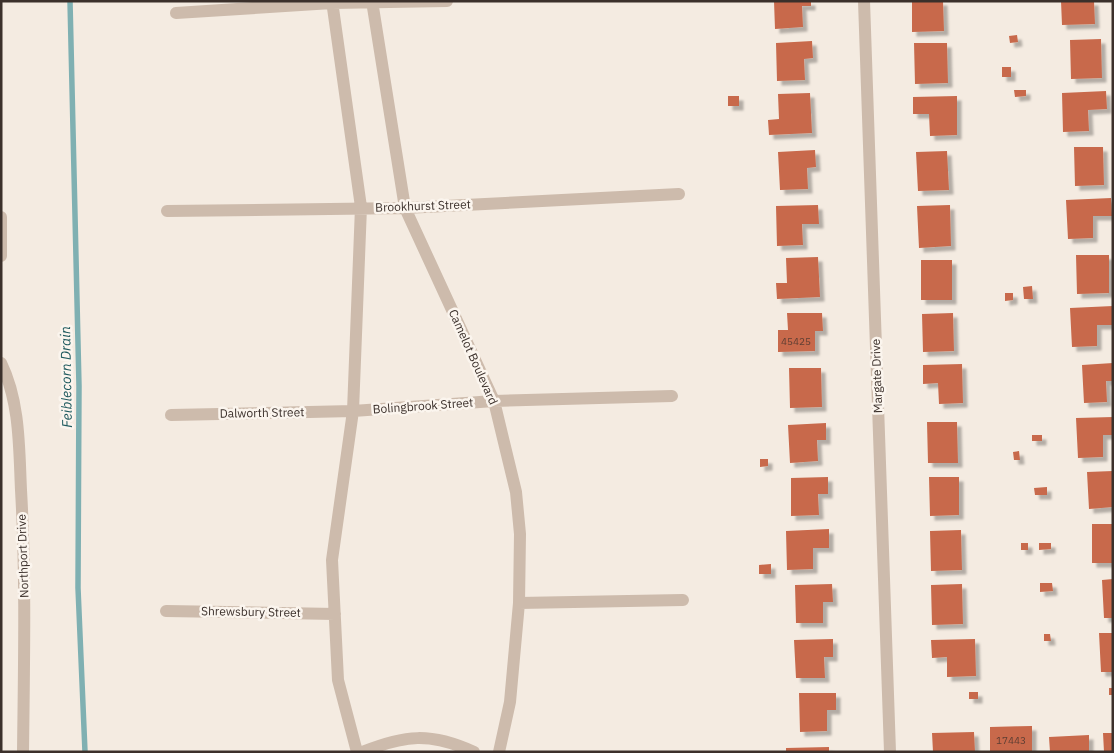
<svg xmlns="http://www.w3.org/2000/svg" width="1114" height="753" font-family="'IBM Plex Sans',sans-serif">
	<style>
		.lines { fill: none; stroke-linecap: round; stroke-linejoin: round }
		.stream { stroke: #7fb0b2; stroke-width: 5.5 }
		.building { fill: #c8694b; filter: url(#shadow) }
		.minor { stroke: #cdbbac; stroke-width: 12 }
		.labels { text-anchor: middle; stroke-width: 5; stroke-linejoin: round; paint-order: stroke }
		.number-label { font-size: 10px; fill: #5e3e33 }
		.street-label { font-size: 12px; fill: #3b302b; stroke: #fbf5ee }
		.water-label { font-size: 14px; font-style: italic; fill: #1f5a5e; stroke: #fbf5ee }
	</style>
	<defs>
		<filter id="shadow"><feDropShadow dx="4.5" dy="4.5" stdDeviation="1" flood-color="#0004"/></filter>
	</defs>
	<rect width="100%" height="100%" fill="#f4ebe1"/>
	<g class="lines">
		<!-- stream -->
		<path class="stream" d="M 70,1 L 79,386 L 78,588 L 85,752"/>
	</g>
	<!-- building -->
	<path class="building" d="M 774,1 L 811,1 L 811,6 L 802,6 L 803,27 L 775,29 Z
		M 912,1 L 943,1 L 944,31 L 912,32 Z
		M 1061,1 L 1094,1 L 1095,24 L 1062,25 Z
		M 1017,35 L 1018,42 L 1010,43 L 1009,36 Z
		M 1101,39 L 1102,78 L 1071,79 L 1070,40 Z
		M 812,41 L 813,58 L 804,59 L 805,80 L 777,81 L 776,43 Z
		M 914,43 L 947,43 L 948,83 L 915,84 Z
		M 1002,67 L 1011,67 L 1011,77 L 1002,77 Z
		M 1014,90 L 1026,90 L 1026,96 L 1015,97 Z
		M 1106,91 L 1107,109 L 1088,110 L 1089,131 L 1063,132 L 1062,93 Z
		M 810,93 L 812,133 L 769,135 L 768,120 L 779,119 L 778,94 Z
		M 728,96 L 739,96 L 739,106 L 728,106 Z
		M 957,96 L 957,135 L 930,136 L 929,114 L 913,114 L 913,97 Z
		M 1074,147 L 1103,147 L 1104,185 L 1075,186 Z
		M 815,150 L 816,167 L 807,168 L 808,189 L 780,190 L 778,152 Z
		M 947,151 L 949,190 L 918,191 L 916,152 Z
		M 1111,198 L 1112,216 L 1093,216 L 1093,238 L 1068,239 L 1066,200 Z
		M 818,205 L 819,224 L 802,224 L 803,245 L 777,246 L 776,206 Z
		M 950,205 L 951,246 L 919,248 L 917,206 Z
		M 1076,255 L 1109,255 L 1109,293 L 1077,294 Z
		M 818,257 L 820,297 L 777,299 L 776,283 L 787,283 L 786,258 Z
		M 921,260 L 952,260 L 952,300 L 921,300 Z
		M 1032,286 L 1033,299 L 1024,299 L 1023,287 Z
		M 1005,293 L 1013,293 L 1013,300 L 1005,301 Z
		M 1113,306 L 1113,325 L 1097,325 L 1097,346 L 1072,347 L 1070,308 Z
		M 787,313 L 822,313 L 823,331 L 815,331 L 815,351 L 778,352 L 778,330 L 788,330 Z
		M 953,313 L 954,351 L 923,352 L 922,314 Z
		M 1113,363 L 1113,381 L 1106,381 L 1107,402 L 1084,403 L 1082,365 Z
		M 962,364 L 963,403 L 939,404 L 938,383 L 923,384 L 923,365 Z
		M 789,368 L 821,368 L 822,407 L 790,408 Z
		M 1113,417 L 1113,435 L 1103,435 L 1103,457 L 1078,458 L 1076,418 Z
		M 927,422 L 957,422 L 958,463 L 928,463 Z
		M 826,423 L 826,440 L 817,440 L 818,461 L 790,463 L 788,425 Z
		M 1032,435 L 1042,435 L 1042,441 L 1032,441 Z
		M 1019,451 L 1020,460 L 1014,460 L 1013,452 Z
		M 760,459 L 768,459 L 768,466 L 760,467 Z
		M 1113,471 L 1113,507 L 1089,509 L 1087,472 Z
		M 828,477 L 828,494 L 818,494 L 819,515 L 791,516 L 791,478 Z
		M 929,477 L 959,477 L 959,515 L 930,516 Z
		M 1047,487 L 1047,495 L 1035,495 L 1034,488 Z
		M 1092,524 L 1113,524 L 1113,563 L 1092,563 Z
		M 829,529 L 829,548 L 813,548 L 813,569 L 787,570 L 786,531 Z
		M 961,530 L 962,570 L 931,571 L 930,531 Z
		M 1021,543 L 1028,543 L 1028,550 L 1021,550 Z
		M 1039,543 L 1051,543 L 1051,549 L 1039,550 Z
		M 771,564 L 771,574 L 759,574 L 759,565 Z
		M 1113,579 L 1113,618 L 1104,618 L 1102,580 Z
		M 1040,583 L 1052,583 L 1053,591 L 1040,592 Z
		M 832,584 L 833,602 L 823,602 L 823,623 L 796,623 L 795,585 Z
		M 962,584 L 963,624 L 932,625 L 931,585 Z
		M 1099,633 L 1113,633 L 1113,672 L 1101,672 Z
		M 1044,634 L 1050,634 L 1051,641 L 1044,641 Z
		M 833,639 L 833,657 L 824,657 L 825,678 L 796,678 L 794,640 Z
		M 975,639 L 976,676 L 947,677 L 947,657 L 932,658 L 931,640 Z
		M 1109,688 L 1113,688 L 1113,695 L 1109,695 Z
		M 969,692 L 978,692 L 978,699 L 969,699 Z
		M 799,693 L 836,693 L 836,710 L 827,710 L 827,731 L 800,732 Z
		M 1032,726 L 1032,752 L 990,752 L 990,727 Z
		M 974,732 L 975,752 L 933,752 L 932,733 Z
		M 1103,733 L 1113,733 L 1113,752 L 1104,752 Z
		M 1089,735 L 1089,752 L 1050,752 L 1049,737 Z
		M 829,747 L 829,752 L 786,752 L 786,748 Z"/>
	<g class="lines">
		<!-- minor -->
		<path class="minor" d="M 332,1 L 361,207 L 353,411 L 332,560 L 338,680 L 357,752
			M 372,1 L 405,208 L 494,401 L 516,492 L 520,534 L 519,603 L 510,702 L 499,752
			M 864,1 L 890,752
			M 176,13 L 332,3 L 447,1
			M 167,211 L 405,208 L 679,194
			M 1,217 L 1,256
			M 1,363 C 20,402 19,447 21,490 C 26,577 24,664 23,752
			M 171,415 L 353,411 L 494,401 L 672,396
			M 519,603 L 683,600
			M 166,611 L 335,614
			M 362,752 C 405,735 430,732 474,752"/>
	</g>
	<g class="labels">
		<!-- number labels -->
		<g class="number-label">
			<text x="796" y="345">45425</text>
			<text x="1011" y="744">17443</text>
		</g>
		<!-- street labels -->
		<g class="street-label">
			<text transform="translate(423 206) rotate(-2)" y="4">Brookhurst Street</text>
			<text transform="translate(473 357) rotate(66)" y="4">Camelot Boulevard</text>
			<text transform="translate(877 376) rotate(-92)" y="4">Margate Drive</text>
			<text transform="translate(423 406) rotate(-4)" y="4">Bolingbrook Street</text>
			<text transform="translate(262 413) rotate(-1)" y="4">Dalworth Street</text>
			<text transform="translate(23 556) rotate(-92)" y="4">Northport Drive</text>
			<text transform="translate(251 612) rotate(1)" y="4">Shrewsbury Street</text>
		</g>
		<!-- water labels -->
		<g class="water-label">
			<text transform="translate(66 377) rotate(-91)" y="5">Feiblecorn Drain</text>
		</g>
	</g>
	<!-- border -->
	<rect width="1114" height="753" fill="none" stroke="#3b302b" stroke-width="5"/>
</svg>
